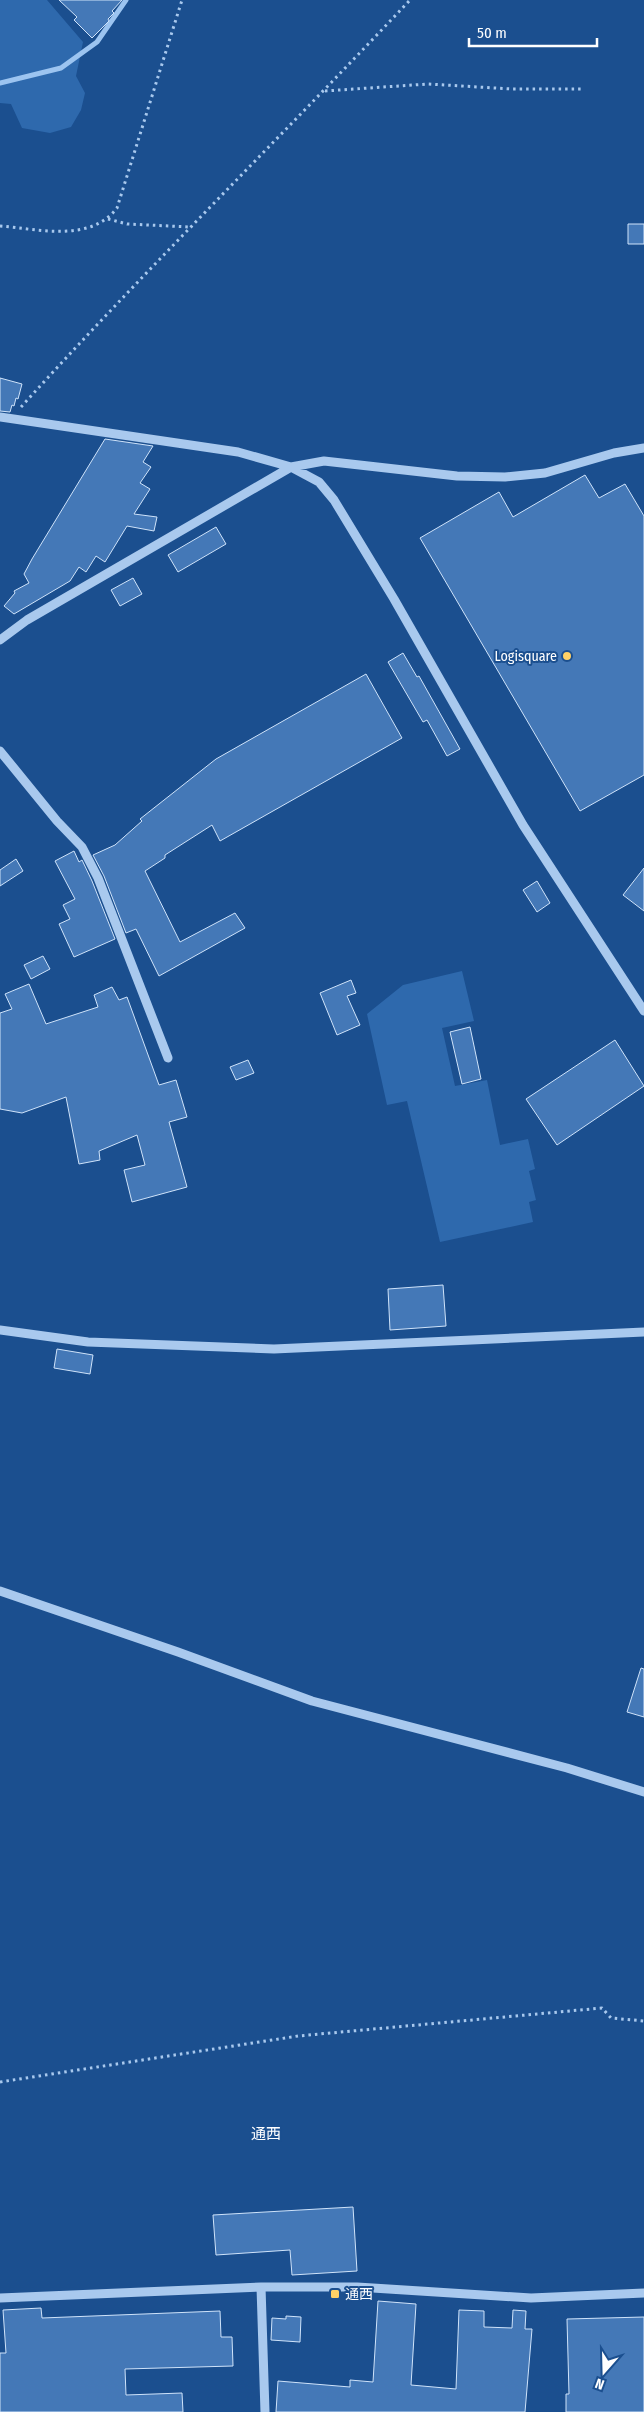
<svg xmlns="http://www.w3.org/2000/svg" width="644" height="2412" font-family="'Fira Sans Condensed','Noto Sans JP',sans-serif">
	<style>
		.green { fill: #2e69ad }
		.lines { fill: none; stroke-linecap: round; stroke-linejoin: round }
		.stream { stroke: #9cc4f0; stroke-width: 5 }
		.building { fill: #4478b7; stroke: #cfe3fa }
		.path { stroke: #a9c9ee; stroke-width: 3; stroke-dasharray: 2.5 4; stroke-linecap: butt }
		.minor { stroke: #a9c9ee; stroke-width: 9 }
		.poi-dot { fill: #ffd166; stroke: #1b4f8f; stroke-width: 2 }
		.labels { text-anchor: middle; stroke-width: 4; stroke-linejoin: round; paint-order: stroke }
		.poi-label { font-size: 14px; fill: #fff; stroke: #1b4f8f; text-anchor: end }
		.neighbourhood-label { font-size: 15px; fill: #fff; stroke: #1b4f8f }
	</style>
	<rect width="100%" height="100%" fill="#1b4f8f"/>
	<!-- green -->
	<path class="green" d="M 0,0 L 47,0 L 83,42 L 76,76 L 85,93 L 81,110 L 71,127 L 50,133 L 22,128 L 11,104 L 0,103 Z
		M 462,971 L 474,1021 L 442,1028 L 455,1086 L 487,1080 L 500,1145 L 528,1139 L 535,1169 L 529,1171 L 536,1200 L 529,1202 L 533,1222 L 440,1242 L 407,1101 L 387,1105 L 367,1014 L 403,985 Z"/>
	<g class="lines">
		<!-- stream -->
		<path class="stream" d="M 0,83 L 61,68 L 97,42 L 126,0"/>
	</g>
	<!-- building -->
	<path class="building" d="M 59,0 L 122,0 L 112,11 L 114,13 L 108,19 L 109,21 L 92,38 L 74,20 L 77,17 Z
		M 628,224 L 644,224 L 644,244 L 628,244 Z
		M 0,378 L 22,384 L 18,399 L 16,398 L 14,406 L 12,405 L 10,412 L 0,411 Z
		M 105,439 L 153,446 L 143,462 L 151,467 L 140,483 L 150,489 L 134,514 L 157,517 L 154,531 L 127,526 L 105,562 L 96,556 L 86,572 L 79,567 L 70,581 L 14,614 L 4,606 L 15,593 L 14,591 L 29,583 L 24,574 L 32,559 Z
		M 585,475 L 599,498 L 625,484 L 644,516 L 644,775 L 580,811 L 420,538 L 499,492 L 513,517 Z
		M 216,527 L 226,544 L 178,572 L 168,555 Z
		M 133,578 L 142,594 L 120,606 L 111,590 Z
		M 403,653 L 417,677 L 419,676 L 460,749 L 447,756 L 427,720 L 423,722 L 388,662 Z
		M 366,674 L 402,738 L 220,841 L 212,825 L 165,855 L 165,858 L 145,871 L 180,942 L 235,913 L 245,928 L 159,976 L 136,929 L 126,933 L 104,876 L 93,855 L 115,845 L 142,821 L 140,819 L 216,759 Z
		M 74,851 L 79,862 L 82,860 L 92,881 L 115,939 L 74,957 L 59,924 L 70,919 L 63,905 L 75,899 L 55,861 Z
		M 16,859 L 23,871 L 0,886 L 0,870 Z
		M 644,868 L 644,911 L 623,895 Z
		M 537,881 L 550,903 L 537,912 L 523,890 Z
		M 43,956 L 50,969 L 31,979 L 24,965 Z
		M 351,980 L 356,993 L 347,996 L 360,1025 L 337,1035 L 320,993 Z
		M 29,984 L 46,1024 L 98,1007 L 94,995 L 112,987 L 119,1000 L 127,997 L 159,1085 L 176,1080 L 187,1117 L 169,1122 L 187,1187 L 132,1202 L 124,1170 L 145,1165 L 137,1135 L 99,1151 L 100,1160 L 79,1164 L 66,1097 L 22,1113 L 0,1109 L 0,1013 L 12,1009 L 5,994 Z
		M 470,1027 L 481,1079 L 462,1084 L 450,1032 Z
		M 615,1040 L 644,1086 L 557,1145 L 526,1099 Z
		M 248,1060 L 254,1073 L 236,1080 L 230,1067 Z
		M 443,1285 L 446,1326 L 390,1330 L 388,1289 Z
		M 57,1349 L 93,1355 L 90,1374 L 54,1368 Z
		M 641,1668 L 644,1669 L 644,1717 L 627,1712 Z
		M 353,2207 L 357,2271 L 292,2275 L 290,2250 L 216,2255 L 213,2215 Z
		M 378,2301 L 416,2304 L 411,2385 L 456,2389 L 459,2310 L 484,2311 L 484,2327 L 512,2328 L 513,2310 L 526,2311 L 525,2329 L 532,2329 L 525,2412 L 276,2412 L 278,2381 L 350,2387 L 350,2380 L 373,2382 Z
		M 41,2308 L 42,2318 L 220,2311 L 221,2337 L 232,2337 L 233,2366 L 125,2369 L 126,2395 L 182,2393 L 183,2412 L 0,2412 L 0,2353 L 6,2353 L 3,2310 Z
		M 286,2316 L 301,2317 L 300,2342 L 271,2340 L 272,2318 L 286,2319 Z
		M 644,2317 L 644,2412 L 566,2412 L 566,2394 L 569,2394 L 567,2319 Z"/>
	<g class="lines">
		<!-- path -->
		<path class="path" d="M 325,91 L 428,84 L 512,89 L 581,89
			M 108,219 L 127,224 L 190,227
			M 0,226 C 38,229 90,243 117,208 L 182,0
			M 21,407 C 147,268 281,137 410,0
			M 0,2082 L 298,2036 L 602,2008 L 611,2018 L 644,2021"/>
		<!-- minor -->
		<path class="minor" d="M 0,417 L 238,452 L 291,467 L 319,482 L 334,500 L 394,599 L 523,825 L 644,1011
			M 0,640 L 27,620 L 291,467 L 324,461 L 457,476 L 505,477 L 545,473 L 614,453 L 644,448
			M 0,751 L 57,821 L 82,847 L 98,878 L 168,1058
			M 0,1330 L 88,1342 L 274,1349 L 644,1332
			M 0,1591 L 178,1652 L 312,1701 L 567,1768 L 644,1792
			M 261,2287 L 265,2412
			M 0,2298 L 261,2287 L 357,2287 L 531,2298 L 644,2293"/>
	</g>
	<!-- markers -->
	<g class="poi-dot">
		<circle cx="567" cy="656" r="5"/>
		<rect x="330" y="2289" width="10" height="10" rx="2.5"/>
	</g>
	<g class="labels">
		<!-- poi labels -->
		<g class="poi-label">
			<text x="557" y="661">Logisquare</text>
			<text x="345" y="2299" text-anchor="start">通西</text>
		</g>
		<!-- neighbourhood labels -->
		<g class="neighbourhood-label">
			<text x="266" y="2139">通西</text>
		</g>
	</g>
	<!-- north arrow -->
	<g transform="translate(604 2372) rotate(200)" stroke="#1b4f8f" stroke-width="4" paint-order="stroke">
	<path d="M0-4L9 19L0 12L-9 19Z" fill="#ffffff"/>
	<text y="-8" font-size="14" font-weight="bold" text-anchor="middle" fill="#ffffff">N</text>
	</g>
	<!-- scale -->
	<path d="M469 38v8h128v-8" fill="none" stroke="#ffffff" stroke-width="2.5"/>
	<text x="477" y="38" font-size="15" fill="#ffffff" stroke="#1b4f8f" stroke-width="4" paint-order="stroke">50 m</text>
</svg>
